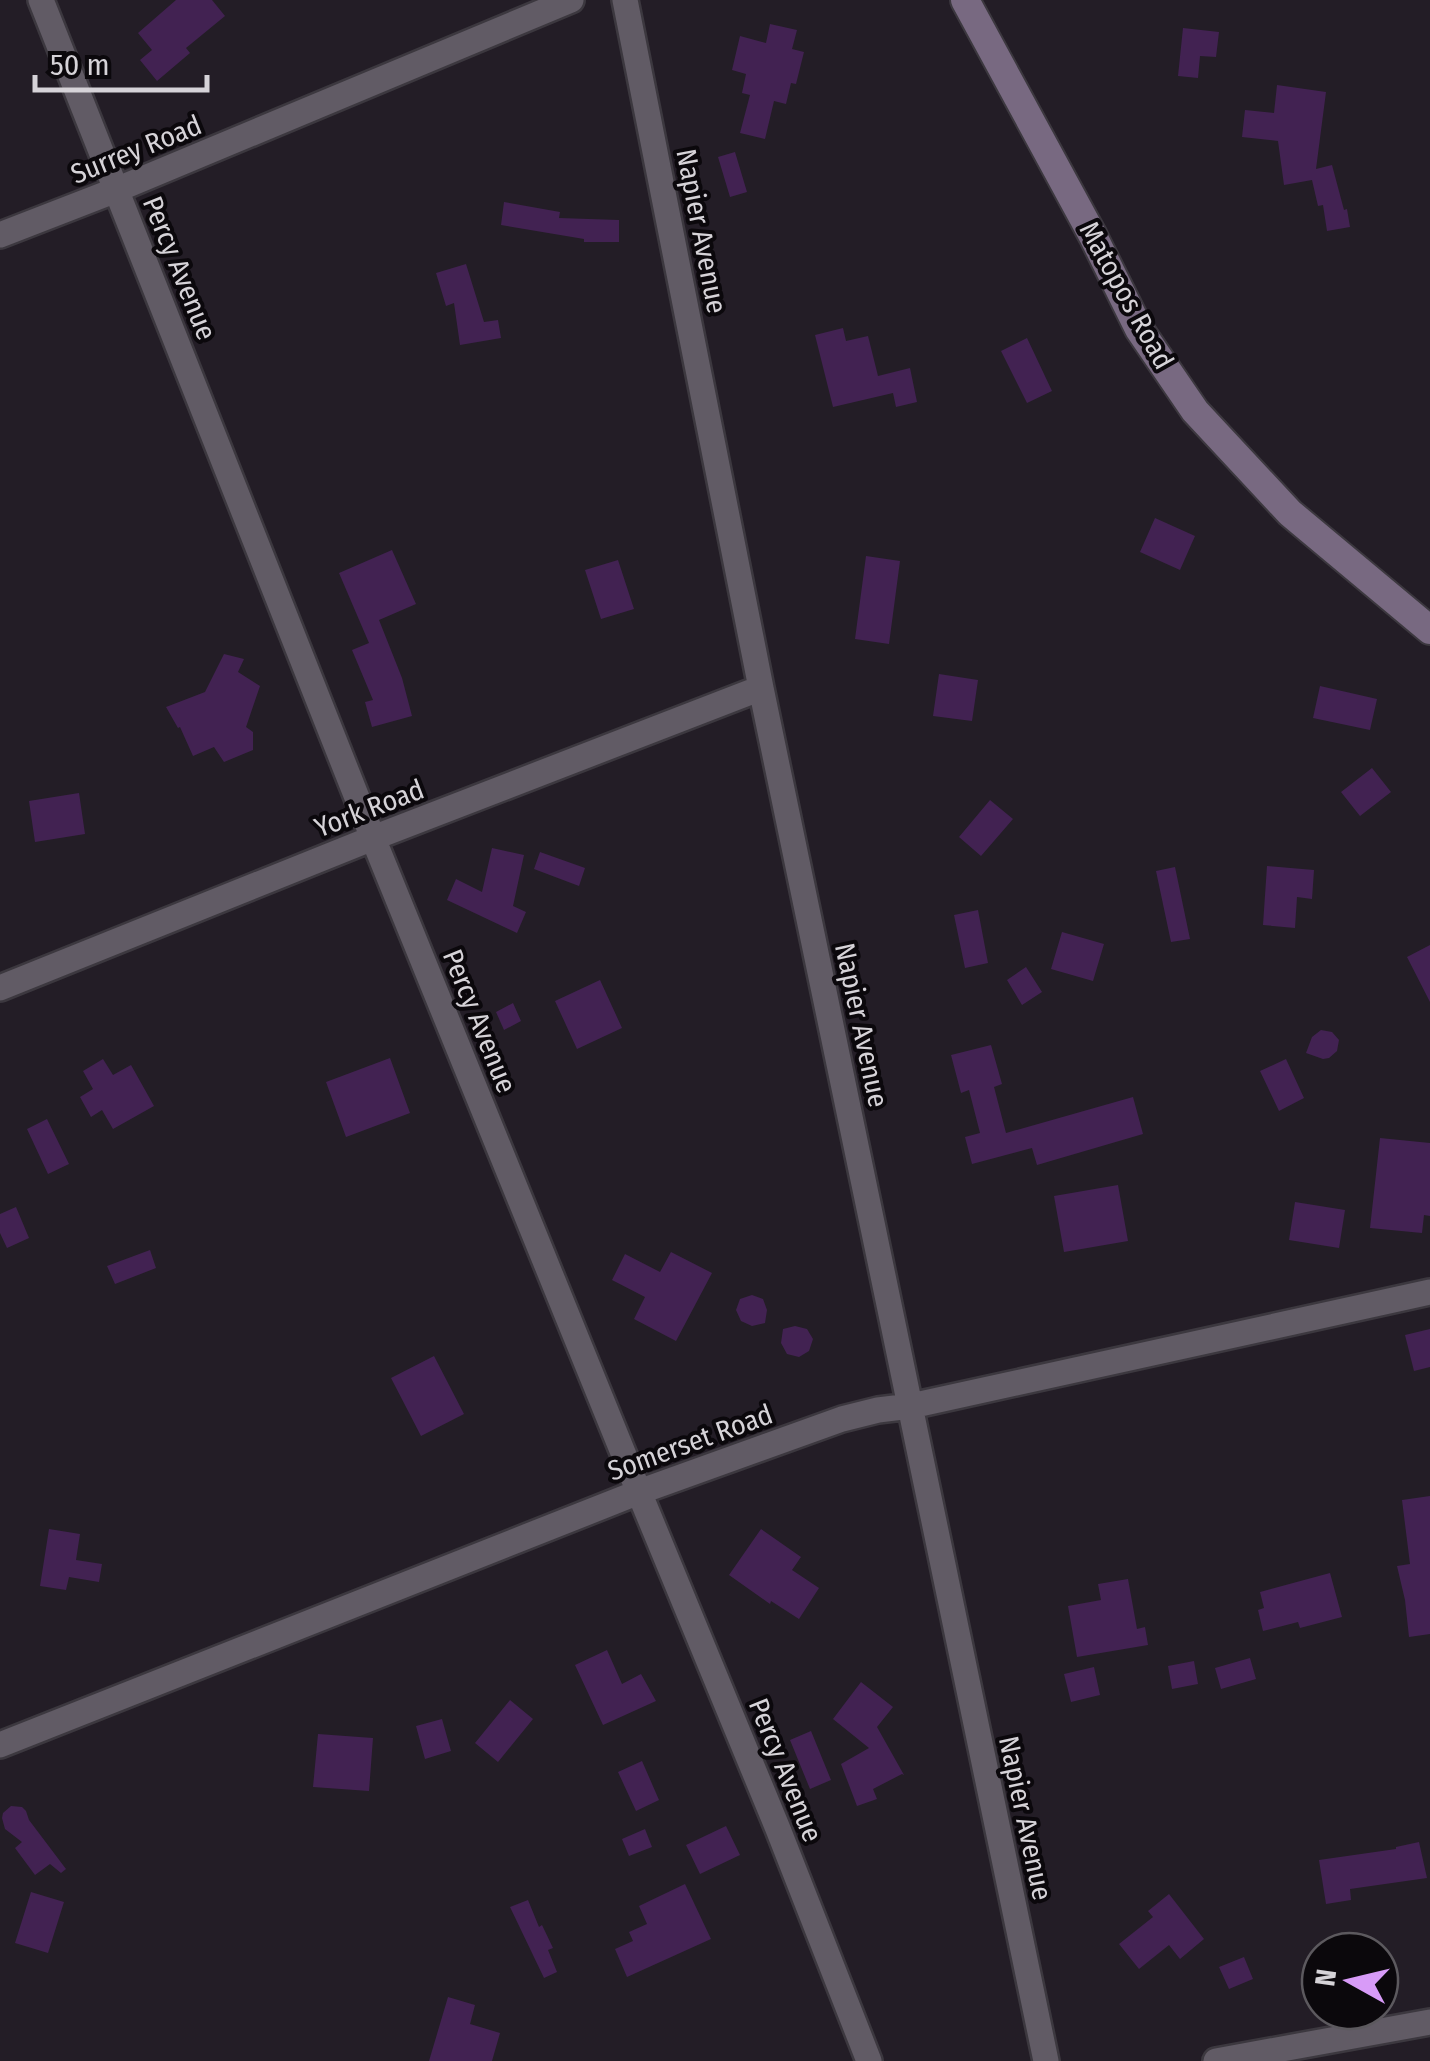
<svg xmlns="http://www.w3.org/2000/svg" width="1430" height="2061" font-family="'Fira Sans Condensed',sans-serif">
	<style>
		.building { fill: #422252 }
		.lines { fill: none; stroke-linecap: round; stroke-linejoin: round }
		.minor-casing { stroke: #3c383f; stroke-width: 30 }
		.secondary-casing { stroke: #3c383f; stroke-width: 32 }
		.minor { stroke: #615b65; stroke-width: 25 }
		.secondary { stroke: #786981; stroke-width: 28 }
		.labels { text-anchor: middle; stroke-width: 8; stroke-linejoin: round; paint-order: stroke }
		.street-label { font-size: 28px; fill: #d6d3d8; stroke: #0b080c }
	</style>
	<rect width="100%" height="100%" fill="#231d26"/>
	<!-- building -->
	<path class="building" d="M 176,0 L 212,0 L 225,16 L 186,48 L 190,53 L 157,81 L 140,60 L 152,50 L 138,33 Z
		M 770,24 L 797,30 L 792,49 L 804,52 L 796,84 L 791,83 L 786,104 L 774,101 L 765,139 L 740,133 L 750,95 L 742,93 L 746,74 L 732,70 L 740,36 L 766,43 Z
		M 1183,28 L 1219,32 L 1216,57 L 1200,56 L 1198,78 L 1178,76 Z
		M 1277,85 L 1326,92 L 1316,169 L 1332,165 L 1344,210 L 1347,209 L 1350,227 L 1327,231 L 1323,205 L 1318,206 L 1312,180 L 1284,185 L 1278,141 L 1242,137 L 1245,110 L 1274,113 Z
		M 735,152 L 747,192 L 730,197 L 718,157 Z
		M 504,202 L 560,212 L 559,218 L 619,220 L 619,242 L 584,242 L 584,239 L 501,225 Z
		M 466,264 L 484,322 L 498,320 L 501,338 L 460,345 L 454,303 L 446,306 L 436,273 Z
		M 843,328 L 846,341 L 868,336 L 878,376 L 910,368 L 917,402 L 896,407 L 893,393 L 833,407 L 815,335 Z
		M 1027,338 L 1052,391 L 1027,403 L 1001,351 Z
		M 1155,518 L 1195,536 L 1180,570 L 1140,552 Z
		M 392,550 L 416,604 L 379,620 L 402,678 L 412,716 L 372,727 L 365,702 L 373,700 L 352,650 L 369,643 L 339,573 Z
		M 866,556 L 900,561 L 889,644 L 855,639 Z
		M 618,560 L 634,609 L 601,619 L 585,570 Z
		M 224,654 L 244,659 L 238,672 L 260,686 L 246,727 L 253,732 L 253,750 L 224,762 L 214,747 L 193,756 L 180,727 L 178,728 L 166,707 L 205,692 Z
		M 939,674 L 978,680 L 972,721 L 933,716 Z
		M 1320,686 L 1377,699 L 1370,730 L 1313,718 Z
		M 1372,768 L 1391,792 L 1360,816 L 1341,792 Z
		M 79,793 L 85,834 L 35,842 L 29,801 Z
		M 990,800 L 1013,819 L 981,856 L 959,837 Z
		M 492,848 L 524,855 L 513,906 L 526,912 L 517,933 L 447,900 L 456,879 L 482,892 Z
		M 540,852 L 585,868 L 579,886 L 534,869 Z
		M 1267,866 L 1314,870 L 1312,899 L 1297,897 L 1295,928 L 1263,925 Z
		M 1175,867 L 1190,939 L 1171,942 L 1156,871 Z
		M 978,910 L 988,963 L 965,968 L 954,915 Z
		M 1062,932 L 1104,944 L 1093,981 L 1051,969 Z
		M 1430,945 L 1430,1002 L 1407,957 Z
		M 1026,967 L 1042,992 L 1022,1005 L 1007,980 Z
		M 600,980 L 622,1028 L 577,1049 L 555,1001 Z
		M 513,1003 L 521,1021 L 504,1030 L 496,1012 Z
		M 1321,1030 L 1332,1032 L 1339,1040 L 1337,1051 L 1329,1058 L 1323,1059 L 1306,1053 L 1312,1037 Z
		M 991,1045 L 1002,1084 L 994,1087 L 1006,1133 L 1133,1097 L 1143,1134 L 1037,1165 L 1032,1148 L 972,1164 L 965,1137 L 980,1133 L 969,1090 L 961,1093 L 951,1055 Z
		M 390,1058 L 410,1113 L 346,1137 L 326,1082 Z
		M 103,1059 L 113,1075 L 131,1065 L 154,1106 L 113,1129 L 102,1110 L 91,1117 L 80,1097 L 93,1089 L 83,1071 Z
		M 1286,1059 L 1304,1098 L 1279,1111 L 1260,1071 Z
		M 47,1119 L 69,1164 L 48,1174 L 27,1129 Z
		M 1380,1138 L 1430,1143 L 1430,1216 L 1424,1215 L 1422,1233 L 1370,1228 Z
		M 1118,1185 L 1128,1241 L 1064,1252 L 1054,1196 Z
		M 1295,1202 L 1345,1210 L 1339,1248 L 1289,1240 Z
		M 16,1207 L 29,1238 L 7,1248 L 0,1233 L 0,1214 Z
		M 150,1250 L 156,1268 L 115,1284 L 107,1266 Z
		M 671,1252 L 712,1273 L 676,1341 L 634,1319 L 645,1297 L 612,1280 L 625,1254 L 660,1272 Z
		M 752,1295 L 763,1299 L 767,1310 L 765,1323 L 752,1326 L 741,1321 L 736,1310 L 740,1299 Z
		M 795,1326 L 807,1329 L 813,1339 L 809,1351 L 799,1357 L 787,1354 L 781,1343 L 783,1329 Z
		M 1430,1329 L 1430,1367 L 1414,1371 L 1405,1335 Z
		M 434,1356 L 464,1414 L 421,1436 L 391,1378 Z
		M 1430,1496 L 1430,1634 L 1409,1637 L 1405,1600 L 1397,1566 L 1410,1564 L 1402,1500 Z
		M 49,1529 L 80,1534 L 76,1560 L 102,1564 L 99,1582 L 69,1577 L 66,1590 L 40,1586 Z
		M 761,1529 L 801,1557 L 792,1570 L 819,1588 L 799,1619 L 771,1601 L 770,1604 L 729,1575 Z
		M 1330,1573 L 1342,1617 L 1300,1628 L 1298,1622 L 1263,1631 L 1258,1610 L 1264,1608 L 1260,1592 Z
		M 1128,1579 L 1137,1629 L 1145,1627 L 1148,1645 L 1077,1657 L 1068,1606 L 1101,1600 L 1098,1584 Z
		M 607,1650 L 622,1684 L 641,1674 L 656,1701 L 603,1725 L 575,1665 Z
		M 1250,1658 L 1256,1679 L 1221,1689 L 1215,1668 Z
		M 1194,1661 L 1198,1684 L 1172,1689 L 1168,1666 Z
		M 1094,1667 L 1100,1695 L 1071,1702 L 1064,1674 Z
		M 861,1682 L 893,1707 L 877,1727 L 904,1775 L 902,1774 L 873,1789 L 877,1799 L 857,1806 L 841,1764 L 869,1748 L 833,1719 Z
		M 510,1700 L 533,1719 L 498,1762 L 475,1743 Z
		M 442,1719 L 451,1751 L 425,1759 L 416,1726 Z
		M 811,1731 L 831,1780 L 810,1789 L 790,1740 Z
		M 318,1734 L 373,1738 L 369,1791 L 313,1787 Z
		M 642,1761 L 659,1800 L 636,1811 L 618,1772 Z
		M 11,1806 L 22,1807 L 26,1811 L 29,1820 L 66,1869 L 61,1873 L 50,1864 L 35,1875 L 15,1848 L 22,1842 L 5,1829 L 2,1818 L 3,1813 Z
		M 726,1826 L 740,1855 L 700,1874 L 686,1845 Z
		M 645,1829 L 652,1847 L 629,1856 L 622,1839 Z
		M 1419,1842 L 1427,1878 L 1350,1889 L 1351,1900 L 1326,1904 L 1319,1860 L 1396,1849 L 1396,1847 Z
		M 685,1884 L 711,1939 L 627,1977 L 615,1949 L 633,1941 L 629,1932 L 647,1924 L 639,1906 Z
		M 31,1892 L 64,1902 L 48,1953 L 15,1943 Z
		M 1169,1894 L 1204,1939 L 1180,1959 L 1169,1945 L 1139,1969 L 1119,1944 L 1153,1917 L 1148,1911 Z
		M 528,1900 L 539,1927 L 542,1925 L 553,1948 L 548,1950 L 557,1972 L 544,1978 L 510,1907 Z
		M 1244,1957 L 1253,1979 L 1229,1989 L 1219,1967 Z
		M 448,1997 L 475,2005 L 470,2024 L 500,2033 L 492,2061 L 429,2061 Z"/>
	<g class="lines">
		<!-- minor casing -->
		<g class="minor-casing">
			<path id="minor" d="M 41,0 L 373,838 L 639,1492 L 778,1829 L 869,2061
				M 625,0 L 761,688 L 1046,2061
				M 0,235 L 116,190 L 571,0
				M 0,988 L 373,838 L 761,688
				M 0,1745 L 639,1492 L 842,1419 L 878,1410 L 911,1406 L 1430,1292
				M 1216,2061 L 1430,2022"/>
		</g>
		<!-- secondary casing -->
		<g class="secondary-casing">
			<path id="secondary" d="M 965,0 L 1093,236 L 1139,329 L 1195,411 L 1290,513 L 1430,630"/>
		</g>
		<!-- minor -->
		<use href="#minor" class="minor"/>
		<!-- secondary -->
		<use href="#secondary" class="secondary"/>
	</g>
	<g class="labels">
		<!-- street labels -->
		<g class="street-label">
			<text transform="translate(136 149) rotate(-22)" y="10">Surrey Road</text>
			<text transform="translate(702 231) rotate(79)" y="10">Napier Avenue</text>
			<text transform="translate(180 268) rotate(68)" y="10">Percy Avenue</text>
			<text transform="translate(1127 295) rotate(61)" y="10">Matopos Road</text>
			<text transform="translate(369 808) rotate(-21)" y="10">York Road</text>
			<text transform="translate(480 1021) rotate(68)" y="10">Percy Avenue</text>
			<text transform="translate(862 1025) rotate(78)" y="10">Napier Avenue</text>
			<text transform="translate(690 1442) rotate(-20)" y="10">Somerset Road</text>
			<text transform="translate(786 1770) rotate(68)" y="10">Percy Avenue</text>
			<text transform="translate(1026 1818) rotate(78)" y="10">Napier Avenue</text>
		</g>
	</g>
	<!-- north arrow -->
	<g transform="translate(1350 1981) rotate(278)"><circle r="48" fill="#0b080c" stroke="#5c595e" stroke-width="2.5"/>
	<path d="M0-8L18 38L0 25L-18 38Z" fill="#d89bf8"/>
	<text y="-15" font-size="28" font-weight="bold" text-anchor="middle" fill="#d6d3d8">N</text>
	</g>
	<!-- scale -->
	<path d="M35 75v15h172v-15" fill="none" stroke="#d6d3d8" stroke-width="5"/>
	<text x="50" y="75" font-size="30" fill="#d6d3d8" stroke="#0b080c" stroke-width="8" paint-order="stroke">50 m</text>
</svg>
